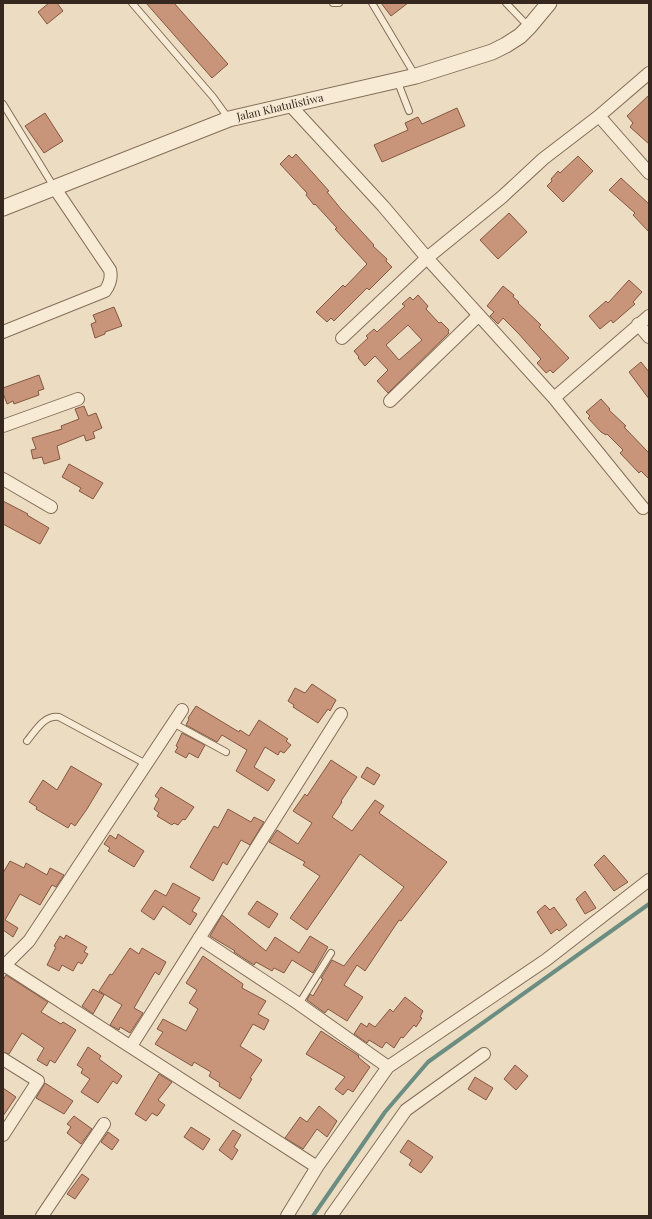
<svg xmlns="http://www.w3.org/2000/svg" width="652" height="1219" font-family="'Playfair Display',serif">
	<style>
		.lines { fill: none; stroke-linecap: round; stroke-linejoin: round }
		.stream { stroke: #6c8d82; stroke-width: 4 }
		.building { fill: #c9957a; stroke: #845741; fill-rule: evenodd }
		.service-casing { stroke: #856e5a; stroke-width: 8 }
		.minor-casing { stroke: #856e5a; stroke-width: 14 }
		.tertiary-casing { stroke: #856e5a; stroke-width: 17 }
		.service { stroke: #f7ebd5; stroke-width: 6 }
		.minor { stroke: #f7ebd5; stroke-width: 12 }
		.tertiary { stroke: #f7ebd5; stroke-width: 15 }
		.labels { text-anchor: middle; stroke-width: 3; stroke-linejoin: round; paint-order: stroke }
		.street-label { font-size: 11px; fill: #36281e; stroke: #f4e8d2 }
	</style>
	<rect width="100%" height="100%" fill="#ecddc2"/>
	<g class="lines">
		<!-- stream -->
		<path class="stream" d="M 313,1216 L 385,1112 L 428,1062 L 649,904"/>
	</g>
	<!-- building -->
	<path class="building" d="M 49,3 L 57,3 L 63,11 L 47,24 L 38,12 Z
		M 146,3 L 174,3 L 228,64 L 212,78 Z
		M 381,3 L 408,3 L 391,16 Z
		M 649,95 L 649,144 L 630,127 L 633,123 L 627,116 Z
		M 457,108 L 465,126 L 382,162 L 374,145 L 408,130 L 405,123 L 418,117 L 422,124 Z
		M 45,113 L 63,141 L 44,153 L 25,126 Z
		M 296,154 L 329,191 L 327,192 L 341,209 L 374,245 L 373,246 L 387,259 L 386,261 L 392,267 L 369,290 L 367,288 L 334,321 L 331,318 L 327,322 L 316,312 L 343,285 L 345,287 L 367,264 L 335,229 L 337,228 L 315,204 L 314,205 L 306,195 L 307,193 L 280,164 L 289,155 L 292,158 Z
		M 578,156 L 593,171 L 563,202 L 547,186 L 552,181 L 551,179 L 558,171 L 560,173 Z
		M 621,178 L 649,204 L 649,232 L 633,215 L 635,213 L 609,190 Z
		M 509,213 L 527,232 L 498,259 L 480,240 Z
		M 629,280 L 642,292 L 633,302 L 635,304 L 613,323 L 611,320 L 600,329 L 589,316 L 606,301 L 608,303 Z
		M 503,286 L 514,295 L 513,297 L 519,302 L 518,303 L 541,325 L 539,327 L 569,358 L 553,373 L 550,370 L 546,373 L 537,363 L 541,359 L 518,333 L 503,318 L 498,324 L 490,316 L 494,312 L 487,306 Z
		M 418,295 L 428,306 L 426,309 L 439,323 L 441,322 L 449,330 L 448,332 L 449,333 L 388,393 L 377,381 L 388,370 L 375,356 L 365,366 L 358,358 L 359,357 L 354,351 L 368,338 L 366,336 L 374,329 L 377,332 L 405,306 L 402,304 L 410,297 L 413,300 ZM 408,325 L 422,340 L 399,360 L 386,345 Z
		M 114,307 L 122,326 L 105,332 L 105,334 L 95,338 L 91,324 L 96,322 L 93,315 Z
		M 641,362 L 649,372 L 649,399 L 629,372 Z
		M 39,375 L 44,389 L 38,391 L 39,395 L 14,404 L 13,401 L 7,404 L 3,393 L 3,388 Z
		M 601,399 L 610,409 L 609,410 L 626,426 L 624,427 L 649,453 L 649,479 L 641,471 L 639,473 L 620,453 L 623,450 L 607,434 L 606,435 L 601,432 L 588,418 L 590,416 L 586,412 Z
		M 84,406 L 88,416 L 96,413 L 102,428 L 93,432 L 95,438 L 86,441 L 84,435 L 57,446 L 60,459 L 44,464 L 42,457 L 33,459 L 31,450 L 36,449 L 32,438 L 62,429 L 61,426 L 79,419 L 75,409 Z
		M 69,464 L 103,483 L 93,499 L 79,491 L 81,488 L 62,477 Z
		M 3,501 L 28,514 L 27,515 L 49,528 L 40,544 L 3,524 Z
		M 312,684 L 336,700 L 330,711 L 328,709 L 318,723 L 293,707 L 294,705 L 288,701 L 295,688 L 305,693 Z
		M 196,706 L 239,732 L 240,730 L 249,736 L 259,720 L 288,739 L 286,741 L 291,745 L 284,753 L 280,751 L 278,755 L 265,747 L 254,767 L 275,780 L 268,791 L 236,771 L 247,750 L 222,735 L 217,742 L 186,725 L 189,719 L 188,718 Z
		M 182,733 L 205,745 L 198,758 L 189,753 L 186,758 L 175,752 L 178,747 L 176,746 Z
		M 331,760 L 357,777 L 341,801 L 342,802 L 332,817 L 352,831 L 375,800 L 384,806 L 379,813 L 447,862 L 401,921 L 399,920 L 365,971 L 357,965 L 344,985 L 363,997 L 347,1021 L 328,1009 L 325,1013 L 307,1000 L 310,994 L 313,996 L 323,979 L 321,978 L 332,960 L 344,966 L 404,887 L 360,854 L 307,930 L 290,918 L 320,876 L 303,865 L 305,862 L 269,842 L 277,830 L 298,844 L 312,823 L 293,811 L 305,794 L 307,796 Z
		M 71,766 L 102,784 L 87,809 L 75,826 L 71,823 L 68,828 L 36,809 L 37,807 L 29,802 L 43,780 L 57,790 Z
		M 367,767 L 380,775 L 374,785 L 361,777 Z
		M 161,787 L 194,807 L 185,820 L 183,819 L 178,825 L 174,823 L 172,825 L 157,816 L 159,813 L 154,809 L 159,799 L 155,796 Z
		M 228,809 L 251,822 L 254,817 L 264,822 L 250,845 L 241,840 L 227,865 L 223,862 L 213,881 L 190,867 L 214,826 L 218,828 Z
		M 118,834 L 144,851 L 134,867 L 108,851 L 110,848 L 104,844 L 110,835 L 116,839 Z
		M 604,855 L 628,882 L 614,891 L 594,865 Z
		M 10,861 L 24,868 L 26,863 L 47,875 L 50,868 L 64,875 L 56,887 L 52,885 L 40,905 L 20,894 L 5,920 L 18,928 L 13,937 L 3,930 L 3,873 Z
		M 173,883 L 200,898 L 192,911 L 197,914 L 190,925 L 163,906 L 154,920 L 141,911 L 155,890 L 166,896 Z
		M 585,891 L 596,908 L 585,914 L 576,899 Z
		M 257,901 L 278,914 L 269,928 L 248,914 Z
		M 545,905 L 550,910 L 554,907 L 567,925 L 559,931 L 557,929 L 551,934 L 537,912 Z
		M 222,915 L 266,951 L 275,937 L 299,953 L 310,936 L 328,947 L 313,973 L 292,960 L 284,973 L 274,968 L 272,971 L 256,962 L 254,965 L 234,952 L 235,951 L 210,936 Z
		M 66,935 L 87,947 L 84,952 L 88,954 L 82,964 L 78,962 L 73,971 L 62,965 L 59,971 L 47,965 L 56,947 L 54,946 L 60,936 L 64,939 Z
		M 130,948 L 139,954 L 142,948 L 166,962 L 159,975 L 155,972 L 134,1008 L 143,1013 L 130,1033 L 120,1027 L 119,1030 L 110,1025 L 122,1005 L 99,991 L 110,974 L 112,975 Z
		M 203,956 L 243,984 L 242,988 L 266,1001 L 258,1014 L 269,1020 L 264,1030 L 253,1024 L 240,1046 L 262,1060 L 250,1078 L 252,1079 L 240,1099 L 219,1086 L 220,1083 L 209,1076 L 211,1072 L 194,1062 L 192,1066 L 155,1044 L 163,1032 L 157,1029 L 163,1019 L 186,1031 L 198,1009 L 189,1003 L 197,990 L 186,983 Z
		M 6,975 L 48,1002 L 41,1012 L 61,1024 L 63,1022 L 76,1030 L 55,1063 L 50,1060 L 47,1066 L 37,1060 L 44,1048 L 22,1033 L 9,1054 L 3,1052 L 3,980 Z
		M 93,989 L 104,995 L 93,1014 L 82,1006 Z
		M 405,997 L 423,1011 L 420,1017 L 422,1018 L 416,1027 L 414,1025 L 403,1038 L 401,1037 L 394,1048 L 386,1042 L 382,1048 L 369,1040 L 367,1043 L 354,1034 L 361,1023 L 367,1027 L 369,1023 L 375,1027 L 390,1009 L 393,1012 Z
		M 321,1031 L 359,1056 L 358,1057 L 370,1067 L 353,1092 L 348,1089 L 343,1095 L 335,1089 L 345,1077 L 306,1054 Z
		M 88,1047 L 101,1056 L 99,1059 L 122,1076 L 117,1084 L 113,1081 L 98,1103 L 81,1092 L 90,1079 L 81,1073 L 83,1069 L 77,1065 Z
		M 515,1065 L 528,1076 L 516,1090 L 504,1079 Z
		M 159,1074 L 172,1082 L 158,1100 L 165,1105 L 159,1114 L 157,1116 L 152,1113 L 146,1121 L 135,1114 Z
		M 475,1077 L 493,1088 L 486,1100 L 468,1089 Z
		M 45,1083 L 73,1101 L 64,1114 L 36,1098 Z
		M 3,1088 L 16,1097 L 3,1116 Z
		M 319,1106 L 337,1121 L 327,1137 L 317,1129 L 303,1149 L 285,1138 L 300,1117 L 307,1122 Z
		M 74,1116 L 92,1129 L 81,1144 L 67,1133 L 71,1127 L 67,1124 Z
		M 191,1127 L 210,1139 L 203,1150 L 184,1137 Z
		M 233,1130 L 241,1135 L 234,1147 L 238,1150 L 232,1160 L 219,1150 Z
		M 108,1132 L 119,1140 L 112,1150 L 101,1142 Z
		M 408,1140 L 433,1157 L 421,1173 L 409,1165 L 412,1160 L 400,1152 Z
		M 82,1174 L 89,1179 L 75,1199 L 67,1194 Z"/>
	<g class="lines">
		<!-- service casing -->
		<g class="service-casing">
			<path id="service" d="M 132,3 L 213,97 L 229,119
				M 333,3 L 339,3
				M 372,3 L 415,75
				M 506,3 L 529,27
				M 397,80 L 409,111
				M 3,104 L 54,187
				M 173,723 L 226,752
				M 27,741 C 36,730 44,715 59,717 L 146,764
				M 299,1004 L 331,953"/>
		</g>
		<!-- minor casing -->
		<g class="minor-casing">
			<path id="minor" d="M 289,104 L 383,206 L 427,258 L 502,197 L 543,159 L 599,116 L 649,73
				M 599,116 L 649,173
				M 638,324 L 649,337
				M 3,332 L 105,291 C 110,284 112,278 110,270 L 54,187
				M 342,338 L 427,258 L 554,398 L 643,508
				M 554,398 L 649,316
				M 390,401 L 479,315
				M 3,426 L 78,399
				M 3,479 L 51,507
				M 199,938 L 299,1004 L 388,1067
				M 4,965 L 317,1167
				M 3,967 L 29,941 L 182,710
				M 131,1046 L 341,714
				M 3,1059 L 38,1081 L 3,1135
				M 42,1216 L 104,1124
				M 287,1216 L 317,1167 L 388,1067 L 546,960 L 649,880
				M 331,1216 L 406,1110 L 484,1054"/>
		</g>
		<!-- tertiary casing -->
		<g class="tertiary-casing">
			<path id="tertiary" d="M 3,208 L 229,119 L 416,76 L 492,52 L 506,45 L 520,36 L 529,27 L 549,3"/>
		</g>
		<!-- service -->
		<use href="#service" class="service"/>
		<!-- minor -->
		<use href="#minor" class="minor"/>
		<!-- tertiary -->
		<use href="#tertiary" class="tertiary"/>
	</g>
	<g class="labels">
		<!-- street labels -->
		<g class="street-label">
			<text transform="translate(280 107) rotate(-13)" y="4">Jalan Khatulistiwa</text>
		</g>
	</g>
	<!-- border -->
	<rect width="652" height="1219" fill="none" stroke="#36281e" stroke-width="8"/>
</svg>
